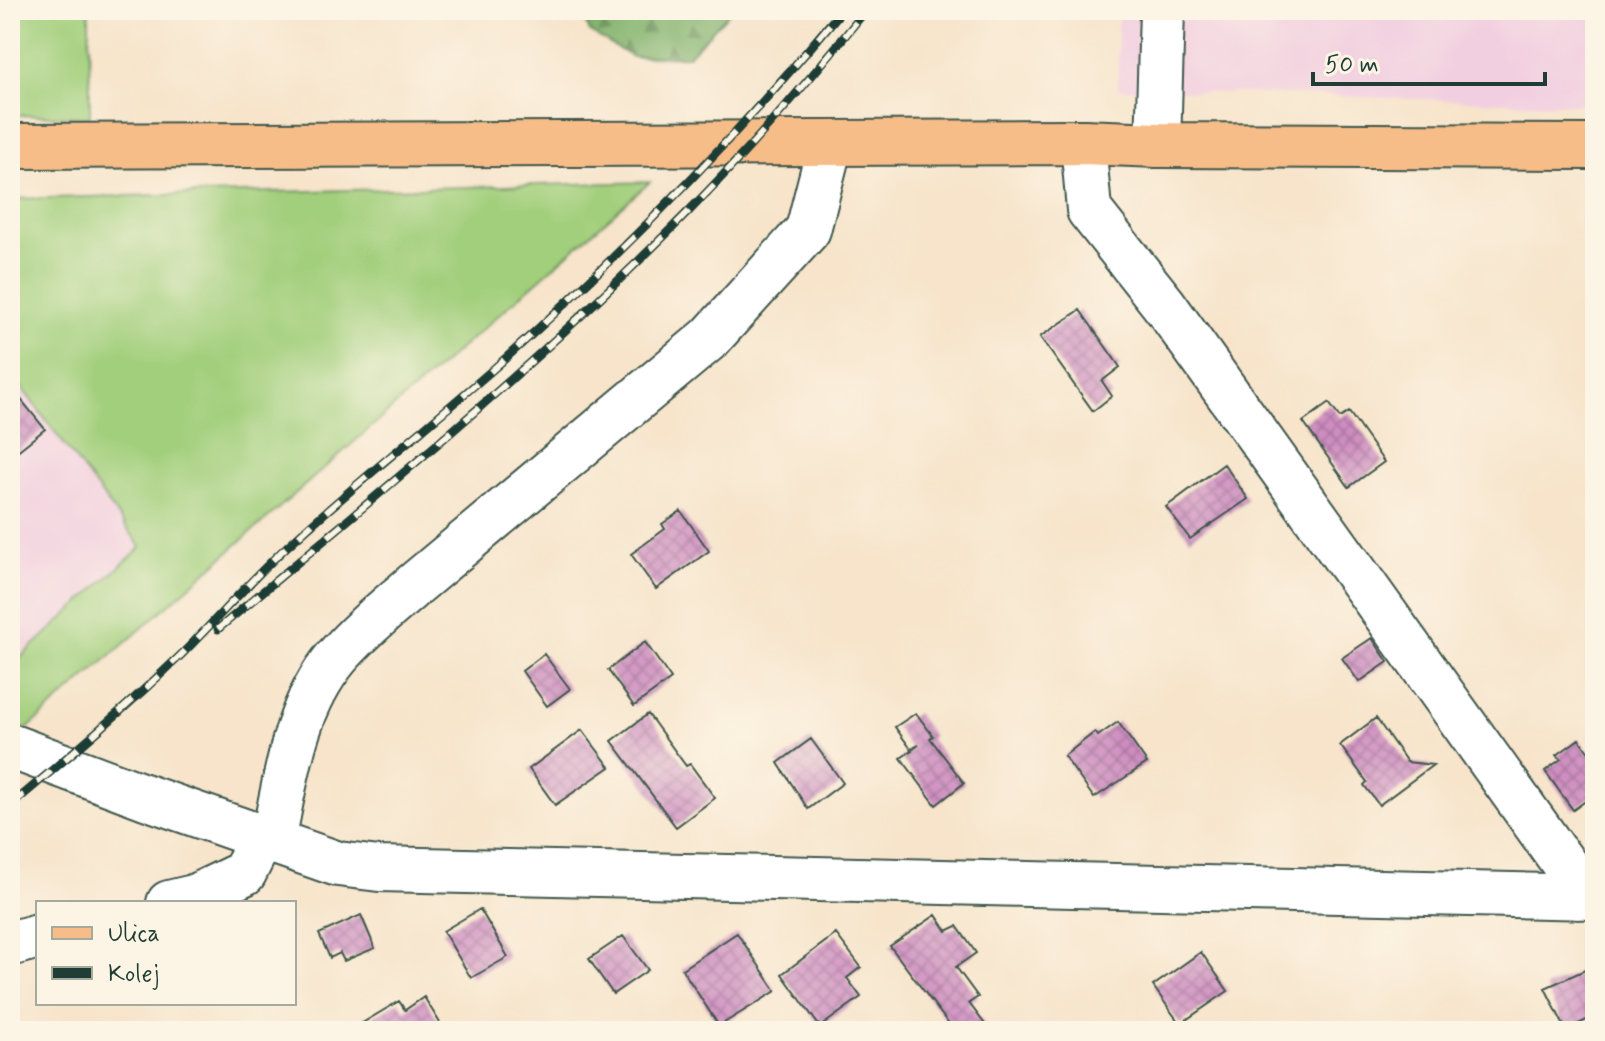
<svg xmlns="http://www.w3.org/2000/svg" width="1605" height="1041" font-family="Mynerve,sans-serif">
	<style>
		.built { fill: #f2cfe0 }
		.grass { fill: #a2cf7c; stroke: #608658; stroke-width: 2 }
		.forest { fill: url(#forest-firs); stroke: #507850; stroke-width: 2 }
		.building { fill: url(#building-cross-hatch) }
		.lines { fill: none; stroke-linecap: round; stroke-linejoin: round }
		.minor-casing { stroke: #3f564b; stroke-width: 48 }
		.major-casing { stroke: #3f564b; stroke-width: 48 }
		.minor { stroke: #fff; stroke-width: 44 }
		.major { stroke: #f7bd88; stroke-width: 44 }
		.rail-casing { stroke: #1f3d34; stroke-width: 9 }
		.rail { stroke: #fcf5e5; stroke-width: 6; stroke-dasharray: 18; stroke-linecap: butt }
	</style>
	<defs>
		<pattern id="forest-firs" width="22" height="20" patternUnits="userSpaceOnUse" patternTransform="scale(2)"><rect width="22" height="20" fill="#81b26c"/><path d="M5 1l3.5 6h-7zM16 11l3.5 6h-7z" fill="#69925a"/></pattern>
		<pattern id="building-cross-hatch" width="8" height="8" patternUnits="userSpaceOnUse" patternTransform="scale(2)"><rect width="8" height="8" fill="#cf8dc1"/><path d="M0 0l8 8M0 8l8-8" fill="none" stroke="#a7749e"/></pattern>
	</defs>
	<rect width="100%" height="100%" fill="#fcf5e5"/>
	<filter id="ink" filterUnits="userSpaceOnUse"><feTurbulence type="fractalNoise" baseFrequency=".0125" numOctaves="2"/><feDisplacementMap in="SourceGraphic" scale="16" xChannelSelector="R" yChannelSelector="G"/><feConvolveMatrix kernelMatrix="1 2 1 2 8 2 1 2 1" color-interpolation-filters="sRGB"/></filter>
	<filter id="wash" filterUnits="userSpaceOnUse"><feTurbulence type="fractalNoise" baseFrequency=".006" numOctaves="4" result="noise"/><feDisplacementMap in="SourceGraphic" scale="32" xChannelSelector="R" yChannelSelector="G"/><feGaussianBlur stdDeviation="1.8" result="paint"/><feColorMatrix in="noise" values="0 0 0 0 0 0 0 0 0 0 0 0 0 0 0 0 0 1.4 0 .05"/><feComposite in="paint" operator="in"/></filter>
	<g filter="url(#wash)">
		<rect width="100%" height="100%" fill="#f7e4cb"/>
		<!-- built -->
		<path class="built" d="M 1118,10 L 1595,10 L 1595,105 L 1118,89 Z
			M 10,372 L 142,547 L 10,667 Z"/>
		<!-- grass -->
		<path class="grass" d="M 10,10 L 89,10 L 90,117 L 10,115 Z
			M 650,182 L 26,730 L 10,727 L 10,667 L 141,547 L 10,372 L 10,199 Z"/>
		<!-- forest -->
		<path class="forest" d="M 580,10 L 732,10 L 688,56 L 632,57 L 590,32 Z"/>
		<g id="blocks">
			<!-- building -->
			<path class="building" d="M 1080,310 L 1120,367 L 1102,381 L 1112,396 L 1093,411 L 1040,337 Z
				M 10,386 L 45,429 L 10,457 Z
				M 1329,403 L 1340,418 L 1349,412 L 1384,462 L 1349,487 L 1303,422 Z
				M 1224,464 L 1248,499 L 1190,539 L 1166,507 Z
				M 681,511 L 709,551 L 656,589 L 631,554 L 665,529 L 662,524 Z
				M 1372,638 L 1388,662 L 1359,682 L 1342,658 Z
				M 645,642 L 671,679 L 634,706 L 608,670 Z
				M 544,654 L 570,689 L 547,706 L 522,671 Z
				M 916,713 L 933,736 L 930,738 L 964,783 L 936,805 L 901,758 L 919,745 L 911,749 L 895,727 Z
				M 648,714 L 686,766 L 690,764 L 715,798 L 676,827 L 612,741 Z
				M 1376,718 L 1407,762 L 1433,765 L 1379,805 L 1364,785 L 1367,782 L 1340,745 Z
				M 1118,722 L 1147,763 L 1094,798 L 1064,756 L 1095,732 L 1098,736 Z
				M 582,730 L 610,767 L 555,805 L 529,769 Z
				M 811,739 L 843,783 L 808,809 L 778,763 Z
				M 1579,739 L 1595,761 L 1595,794 L 1573,810 L 1545,771 L 1561,759 L 1557,755 Z
				M 480,909 L 508,957 L 471,978 L 443,931 Z
				M 361,915 L 375,948 L 344,961 L 340,953 L 330,958 L 319,934 Z
				M 936,915 L 947,931 L 957,926 L 976,953 L 956,967 L 978,997 L 969,1003 L 990,1031 L 954,1031 L 890,946 Z
				M 737,933 L 776,991 L 719,1026 L 682,969 Z
				M 836,934 L 861,967 L 847,978 L 861,997 L 820,1027 L 782,974 Z
				M 623,936 L 648,970 L 613,994 L 589,959 Z
				M 1201,952 L 1228,991 L 1180,1024 L 1153,986 Z
				M 1587,969 L 1595,984 L 1595,1016 L 1566,1030 L 1545,988 Z
				M 424,997 L 445,1031 L 349,1031 L 399,1001 L 405,1010 Z"/>
		</g>
	</g>
	<g filter="url(#ink)">
		<use href="#blocks" fill-opacity="0" stroke="#3f564b" stroke-width="2"/>
		<g class="lines">
			<!-- minor casing -->
			<g class="minor-casing">
				<path id="minor" d="M 1083,142 L 1089,210 L 1165,306 L 1574,878 L 1577,897
					M 1158,145 L 1162,10
					M 10,746 L 146,797 L 338,864 L 379,869 L 1595,897
					M 273,841 C 286,778 294,708 337,657 C 360,630 388,608 414,585 L 710,338 L 808,230 L 830,144
					M 169,903 L 194,897 L 244,873 L 262,837
					M 10,944 L 38,936"/>
			</g>
			<!-- major casing -->
			<g class="major-casing">
				<path id="major" d="M 10,146 L 1083,142 L 1158,145 L 1595,147"/>
			</g>
			<!-- minor -->
			<use href="#minor" class="minor"/>
			<!-- major -->
			<use href="#major" class="major"/>
			<!-- rail casing -->
			<g class="rail-casing">
				<path id="rail" d="M 218,629 C 378,495 539,363 686,214 C 749,150 809,81 866,10
					M 10,806 C 68,757 127,707 182,654 C 219,617 253,577 292,542 C 362,478 436,420 507,357 C 627,249 739,134 842,10"/>
			</g>
			<!-- rail -->
			<use href="#rail" class="rail"/>
		</g>
	</g>
	<!-- margin -->
	<rect width="1605" height="1041" fill="none" stroke="#fcf5e5" stroke-width="40"/>
	<!-- legend -->
	<rect x="36" y="901" width="260" height="104" fill="#fcf5e5" stroke="#a4ab9e" stroke-width="2"/>
	<rect x="52" y="927" width="40" height="12" fill="#f7bd88" stroke="#a4ab9e" stroke-width="2"/>
	<text x="108" y="941" font-size="24" fill="#1f3d34">Ulica</text>
	<rect x="52" y="967" width="40" height="12" fill="#1f3d34" stroke="#a4ab9e" stroke-width="2"/>
	<text x="108" y="981" font-size="24" fill="#1f3d34">Kolej</text>
	<!-- scale -->
	<path d="M1313 72v12h232v-12" fill="none" stroke="#1f3d34" stroke-width="4"/>
	<text x="1325" y="72" font-size="24" fill="#1f3d34" stroke="#fcf5e5" stroke-width="6" paint-order="stroke">50 m</text>
</svg>
